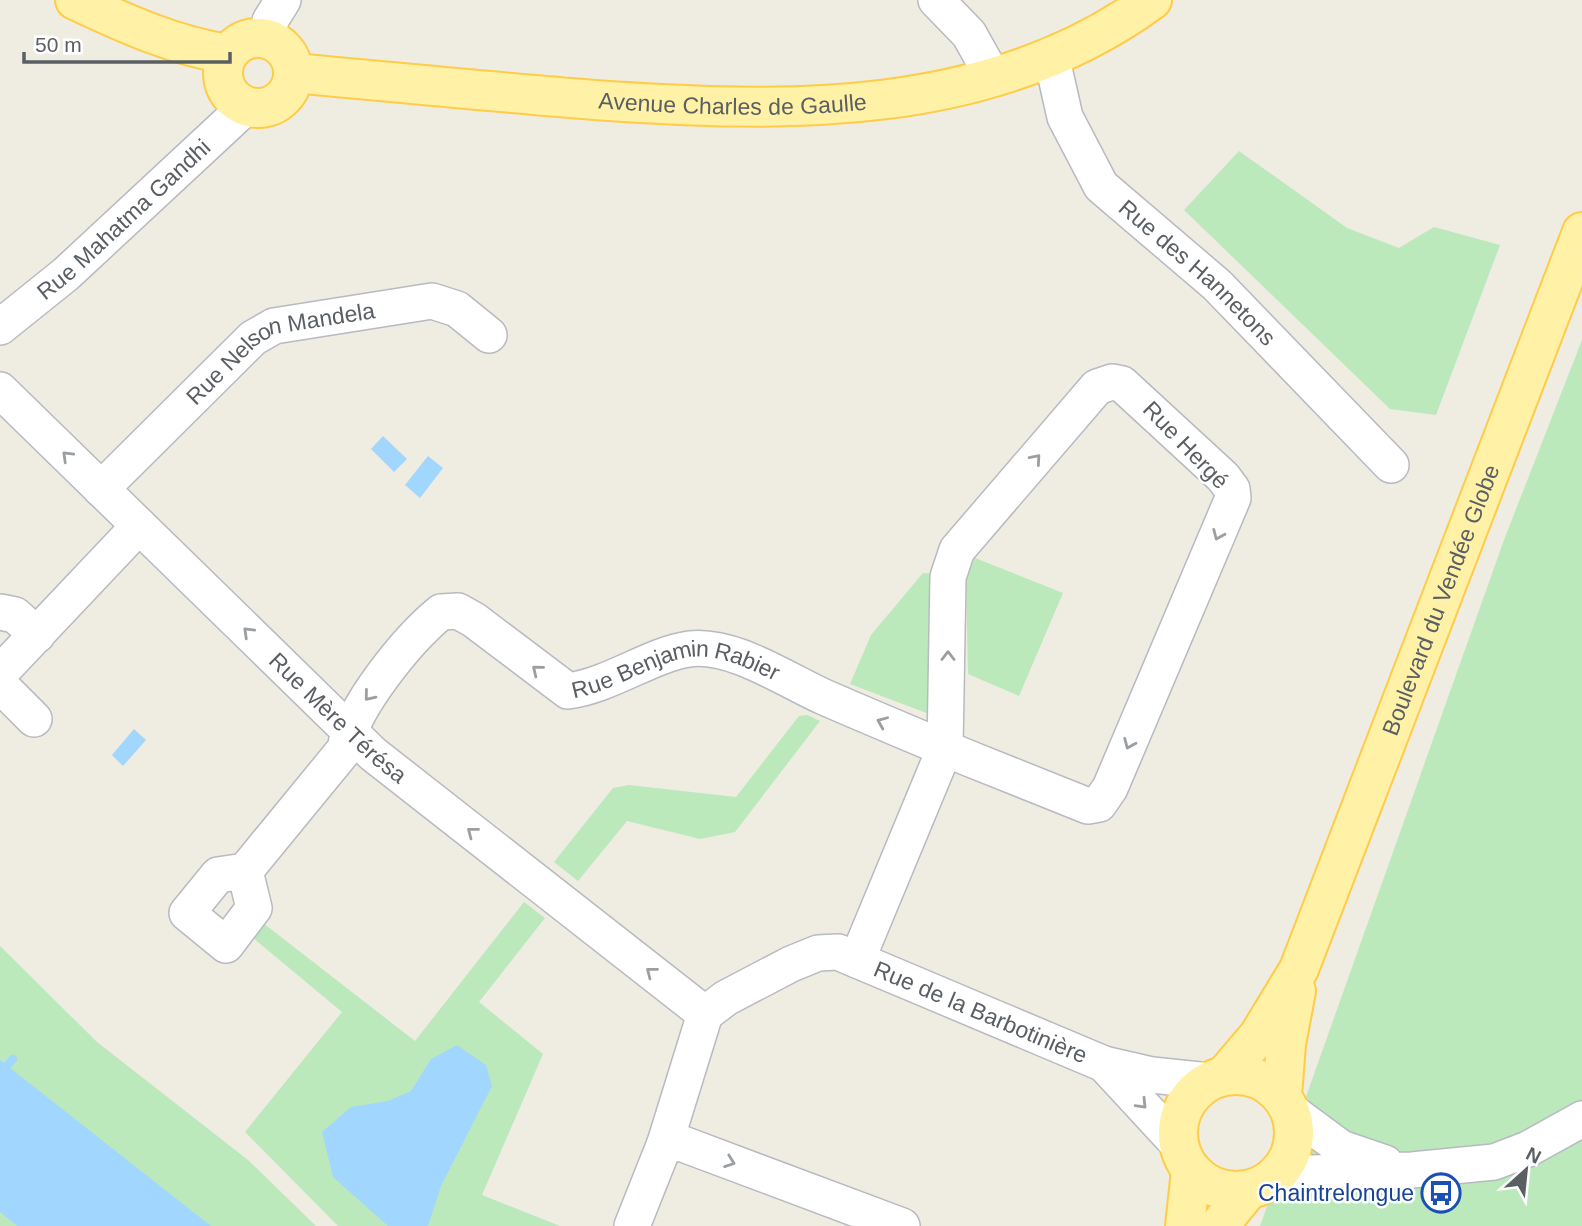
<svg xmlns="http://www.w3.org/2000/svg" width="1582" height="1226" font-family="Arial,sans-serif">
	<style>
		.green { fill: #bbe9bb }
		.water { fill: #a1d6ff }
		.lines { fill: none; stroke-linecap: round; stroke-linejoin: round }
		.stream { stroke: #a1d6ff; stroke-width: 8 }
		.minor-casing { stroke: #b7bac0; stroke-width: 38 }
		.major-casing { stroke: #ffcc4a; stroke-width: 42 }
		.minor { stroke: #fff; stroke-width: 35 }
		.major { stroke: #fff1a6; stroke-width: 38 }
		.oneway { stroke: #9c9fa2 }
		.labels { text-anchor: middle; stroke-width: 5; stroke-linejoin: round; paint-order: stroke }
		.street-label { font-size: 23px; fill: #5a5f64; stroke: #fff }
		.transit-label { font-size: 23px; fill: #164399; stroke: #fff; text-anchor: end }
	</style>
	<rect width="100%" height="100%" fill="#efece2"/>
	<!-- green -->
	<path class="green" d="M 1239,151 L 1347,228 L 1399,248 L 1434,227 L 1500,245 L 1436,415 L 1390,409 L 1184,210 Z
		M 1582,340 L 1582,1226 L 1260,1226 L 1504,540 Z
		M 975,558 L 1063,593 L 1019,696 L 968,674 L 966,578 Z
		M 923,573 L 936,574 L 929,714 L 850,684 L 871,635 Z
		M 807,715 L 820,721 L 735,832 L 700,839 L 627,821 L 578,881 L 554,862 L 613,788 L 629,785 L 736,797 L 799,716 Z
		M 524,902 L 545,918 L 479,1002 L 543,1054 L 482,1195 L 560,1226 L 338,1226 L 245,1132 L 342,1012 L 253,938 L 263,923 L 415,1041 Z
		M 0,946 L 97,1042 L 248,1160 L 316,1226 L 0,1226 Z"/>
	<!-- water -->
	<path class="water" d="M 383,436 L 407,459 L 394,472 L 371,449 Z
		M 428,456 L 443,468 L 420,498 L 405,485 Z
		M 134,729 L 146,740 L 123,766 L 112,755 Z
		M 457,1045 L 486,1065 L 492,1086 L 441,1186 L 428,1226 L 388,1226 L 333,1177 L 322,1132 L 351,1107 L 388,1101 L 411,1091 L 431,1059 Z
		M 0,1060 L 211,1226 L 17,1226 L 0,1212 Z"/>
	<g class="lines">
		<!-- stream -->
		<path class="stream" d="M 0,1073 L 13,1059"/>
		<!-- minor casing -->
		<g class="minor-casing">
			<g id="minor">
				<path d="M 936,0 L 969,34 L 993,77"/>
				<path d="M 269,39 L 270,21 L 283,0"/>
				<path id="s1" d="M 1051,55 L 1065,117 L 1101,186 L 1217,285 L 1391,465"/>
				<path id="s2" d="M 0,327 L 66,274 L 236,116 L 243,105"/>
				<path id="s3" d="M 0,390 L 373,754 L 705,1014"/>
				<path id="s4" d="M 101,489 L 253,338 L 274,326 L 432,301 L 457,309 L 489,335"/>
				<path d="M 0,612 L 15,615 L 37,635"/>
				<path d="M 0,673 L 139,526"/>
				<path d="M 0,685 L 34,719"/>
				<path id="s5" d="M 245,871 L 254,908 L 226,945 L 187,913 L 218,875 L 245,871 L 345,749 C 352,707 408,639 441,612 L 458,611 L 474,620 L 568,691 C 611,685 650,655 689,649 C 732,643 786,680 824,697 C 872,718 920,738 968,758 L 1088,806 L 1099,804 L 1110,788 L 1233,498 L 1232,489 L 1223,477 L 1122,384 L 1112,382 L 1097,387 L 957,550 L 948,577 L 945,748 L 857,960"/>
				<path d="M 1104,1064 L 1178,1144"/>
				<path d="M 1291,1111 L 1341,1148 L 1385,1163"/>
				<path d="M 665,1143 L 683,1144 L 902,1226"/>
				<path d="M 1278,1174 L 1412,1170 L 1494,1162 L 1528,1149 L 1582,1119"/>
				<path id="s6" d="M 632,1226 L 665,1143 L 705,1014 L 726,998 L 791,964 L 818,953 L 838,952 L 1104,1064 L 1152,1075 L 1209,1081"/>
			</g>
		</g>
		<!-- major casing -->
		<g class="major-casing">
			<g id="major">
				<path d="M 75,0 C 124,23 174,46 228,54"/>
				<circle cx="258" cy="73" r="35"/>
				<path id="s7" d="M 293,73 C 394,82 494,92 595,100 C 785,113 990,119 1152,0"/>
				<circle cx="1236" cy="1133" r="58"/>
				<path id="s8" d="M 1225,1075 L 1259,1035 L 1299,969 L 1582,232"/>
				<path d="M 1282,1096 L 1286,1044 L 1296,991"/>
				<path d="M 1185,1226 L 1191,1171"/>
				<path d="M 1219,1226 L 1248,1190"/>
			</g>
		</g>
		<!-- minor -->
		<use href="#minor" class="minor"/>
		<!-- major -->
		<use href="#major" class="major"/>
	</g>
	<!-- one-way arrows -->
	<defs><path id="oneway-chevron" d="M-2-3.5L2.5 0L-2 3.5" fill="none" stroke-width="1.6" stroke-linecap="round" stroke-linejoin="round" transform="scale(1.75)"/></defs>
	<g class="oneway">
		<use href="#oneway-chevron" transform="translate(67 456) rotate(-136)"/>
		<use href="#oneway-chevron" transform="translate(1036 459) rotate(-49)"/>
		<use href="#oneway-chevron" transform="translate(1218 535) rotate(113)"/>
		<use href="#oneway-chevron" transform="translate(248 632) rotate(-136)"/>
		<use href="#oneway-chevron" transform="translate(948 656) rotate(-90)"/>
		<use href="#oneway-chevron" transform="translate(537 670) rotate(-141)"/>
		<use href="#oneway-chevron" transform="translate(369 696) rotate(129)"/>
		<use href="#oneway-chevron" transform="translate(882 722) rotate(-157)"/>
		<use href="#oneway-chevron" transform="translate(1129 744) rotate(113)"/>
		<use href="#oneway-chevron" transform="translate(472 832) rotate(-142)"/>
		<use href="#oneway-chevron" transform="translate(651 972) rotate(-142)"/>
		<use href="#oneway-chevron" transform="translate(1142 1104) rotate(46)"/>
		<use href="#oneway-chevron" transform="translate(730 1162) rotate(20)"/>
	</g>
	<!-- icons -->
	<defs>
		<g id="bus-ring" transform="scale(2.0125)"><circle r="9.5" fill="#fff" stroke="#1a4fb4" stroke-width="1.5"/><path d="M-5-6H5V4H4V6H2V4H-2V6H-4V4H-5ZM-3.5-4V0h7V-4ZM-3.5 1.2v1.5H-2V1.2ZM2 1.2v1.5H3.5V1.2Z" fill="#1a4fb4"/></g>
	</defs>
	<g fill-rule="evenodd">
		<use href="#bus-ring" x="1441" y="1193"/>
	</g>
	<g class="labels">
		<!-- street labels -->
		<g class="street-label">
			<text dy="8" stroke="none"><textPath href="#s7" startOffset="441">Avenue Charles de Gaulle</textPath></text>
			<text dy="8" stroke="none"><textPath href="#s2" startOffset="164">Rue Mahatma Gandhi</textPath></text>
			<text dy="8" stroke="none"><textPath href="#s1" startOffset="271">Rue des Hannetons</textPath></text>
			<text dy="8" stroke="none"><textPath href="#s4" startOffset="233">Rue Nelson Mandela</textPath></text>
			<text transform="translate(1186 445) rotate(46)" y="8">Rue Hergé</text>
			<text dy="8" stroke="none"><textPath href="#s8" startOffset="525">Boulevard du Vendée Globe</textPath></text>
			<text dy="8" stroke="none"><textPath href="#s5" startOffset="805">Rue Benjamin Rabier</textPath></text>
			<text dy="8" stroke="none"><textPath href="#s3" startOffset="471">Rue Mère Térésa</textPath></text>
			<text dy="8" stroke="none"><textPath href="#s6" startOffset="528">Rue de la Barbotinière</textPath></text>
		</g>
		<!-- transit labels -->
		<g class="transit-label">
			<text x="1414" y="1201">Chaintrelongue</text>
		</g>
	</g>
	<!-- north arrow -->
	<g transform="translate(1526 1170) rotate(27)" stroke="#ffffff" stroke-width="5" paint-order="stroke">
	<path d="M0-5L12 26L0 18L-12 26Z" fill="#5a5f64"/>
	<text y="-10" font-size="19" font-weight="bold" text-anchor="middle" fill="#5a5f64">N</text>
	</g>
	<!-- scale -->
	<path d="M24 52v10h206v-10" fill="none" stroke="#5a5f64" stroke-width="3.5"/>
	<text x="35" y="52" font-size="21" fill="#5a5f64" stroke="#ffffff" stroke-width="5" paint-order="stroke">50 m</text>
</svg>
